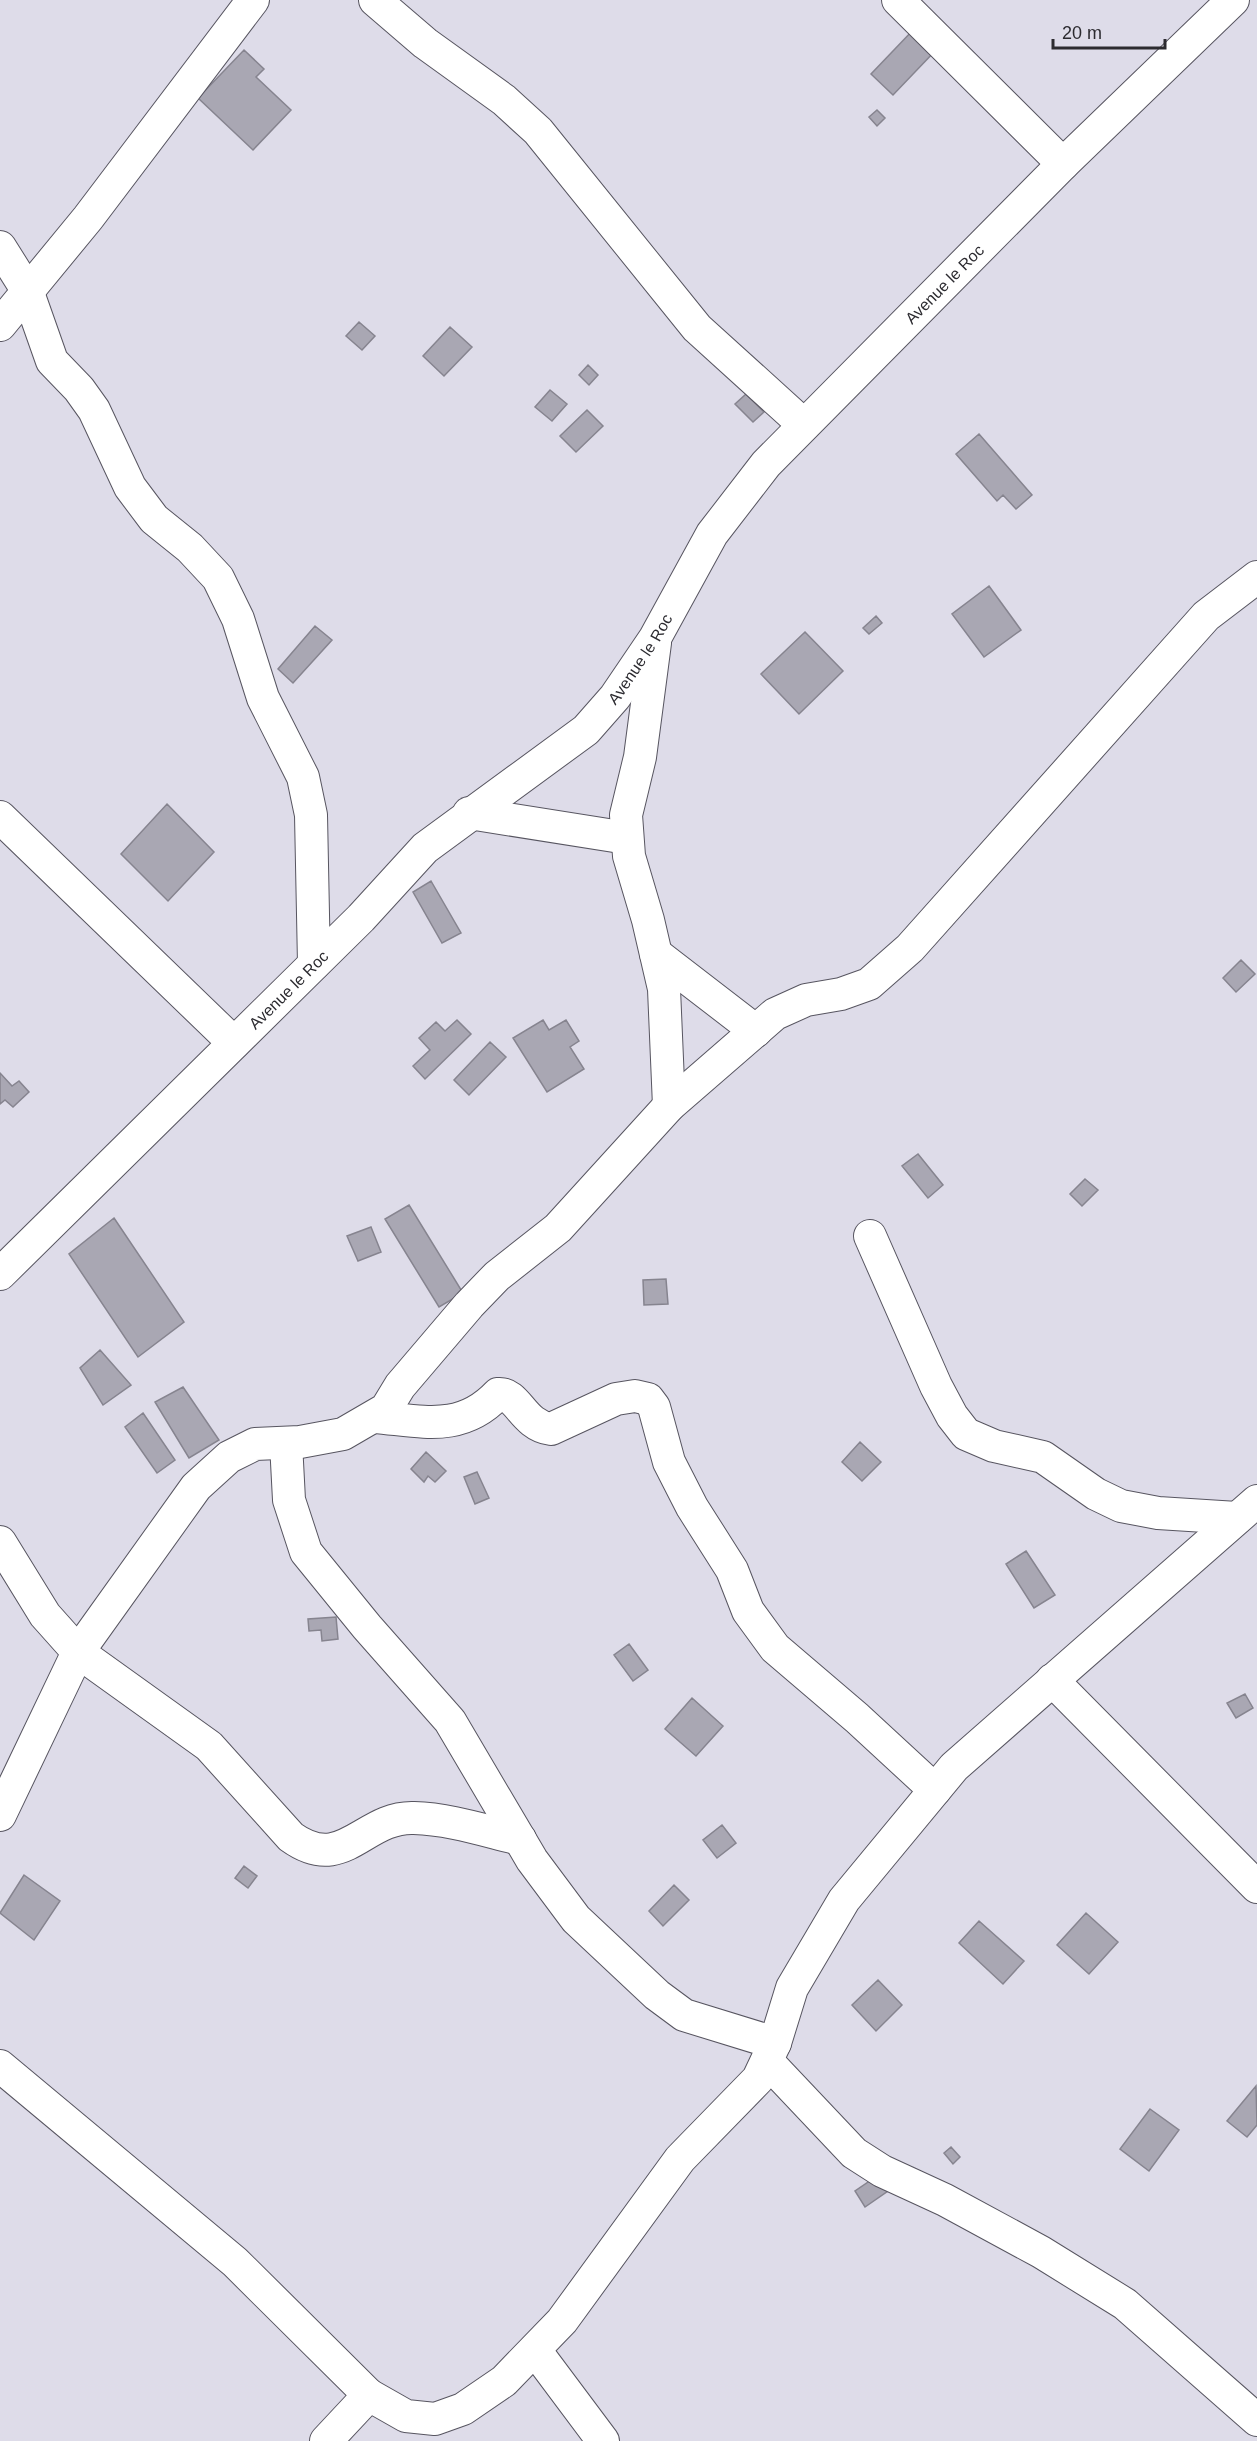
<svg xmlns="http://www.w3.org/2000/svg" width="1257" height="2441" viewBox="0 0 1257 2441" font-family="Helvetica,sans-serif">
<rect width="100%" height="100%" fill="#dedce9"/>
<!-- building -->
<path fill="#a9a7b3" stroke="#86848f" stroke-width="1.5" d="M914 29 936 50 893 95 871 74Z
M244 50 264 69 256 77 291 110 253 150 198 98Z
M877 110 885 118 877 126 869 117Z
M359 322 375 336 362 350 346 336Z
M450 327 472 347 444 376 423 356Z
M588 365 598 375 589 385 579 375Z
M550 390 567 404 552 421 535 407Z
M746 394 764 412 753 422 735 404Z
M587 410 603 426 576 452 560 436Z
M979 434 1032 495 1016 509 1003 495 997 501 956 454Z
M989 586 1021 630 984 657 952 614Z
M876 616 882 623 869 634 863 628Z
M315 626 332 640 293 683 278 669Z
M805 632 843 671 799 714 761 674Z
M167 804 214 852 168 901 121 854Z
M431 881 461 933 442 943 413 892Z
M1241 960 1255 974 1236 992 1223 978Z
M457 1020 471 1034 425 1079 413 1066 430 1050 419 1038 436 1022 445 1031Z
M543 1020 549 1030 566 1020 579 1041 570 1047 584 1069 547 1092 513 1038Z
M490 1042 506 1057 469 1095 454 1080Z
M0 1073 12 1086 19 1081 29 1092 13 1107 5 1100 0 1104Z
M918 1154 943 1185 928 1198 902 1166Z
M1085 1179 1098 1190 1082 1206 1070 1194Z
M409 1205 463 1293 439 1307 385 1219Z
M114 1218 184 1322 138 1357 69 1254Z
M371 1227 381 1252 358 1261 347 1236Z
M666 1279 668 1304 644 1305 643 1280Z
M100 1350 131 1385 103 1405 80 1368Z
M183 1387 219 1440 189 1458 155 1402Z
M143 1413 175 1460 157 1473 125 1427Z
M860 1442 881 1462 862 1481 842 1462Z
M426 1452 446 1471 435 1482 428 1476 424 1482 411 1469Z
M477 1472 489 1498 475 1504 464 1477Z
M1026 1551 1055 1595 1034 1608 1006 1564Z
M336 1617 338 1639 322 1641 321 1630 309 1631 308 1619Z
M629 1644 648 1670 633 1681 614 1655Z
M1245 1694 1253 1708 1236 1718 1227 1703Z
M692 1698 723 1726 696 1756 665 1729Z
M722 1825 736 1843 717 1858 703 1840Z
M244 1866 257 1876 248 1888 235 1878Z
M24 1875 60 1901 34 1940 0 1913Z
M674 1885 689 1900 663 1926 649 1911Z
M1086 1913 1118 1942 1089 1974 1057 1945Z
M979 1921 1024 1961 1003 1984 959 1943Z
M878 1980 902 2005 876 2031 852 2005Z
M1256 2086 1257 2125 1247 2137 1227 2121Z
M1150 2109 1179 2130 1149 2171 1120 2149Z
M951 2147 960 2157 953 2164 944 2153Z
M877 2176 888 2191 865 2207 855 2191Z"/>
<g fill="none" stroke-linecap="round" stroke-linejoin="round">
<!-- street casing -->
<g stroke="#575560" stroke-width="34">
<g id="street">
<path d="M375 0 425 43 504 100 538 131 697 328 804 425"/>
<path d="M898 0 1063 164"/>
<path d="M0 247 27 290 52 361 79 389 94 410 130 487 154 519 190 548 218 578 238 619 263 698 303 777 311 815 314 964"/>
<path d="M0 325 88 218 253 0"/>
<path d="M655 643 640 757 626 815 629 856 648 920 664 989 669 1106"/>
<path d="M469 813 627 838"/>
<path d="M0 817 234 1043"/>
<path d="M656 954 756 1031"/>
<path d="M870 1236 936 1386 952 1416 966 1434 994 1446 1043 1457 1096 1494 1121 1506 1158 1513 1237 1518"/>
<path id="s1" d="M0 1274 361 918 425 848 586 730 615 697 655 638 712 534 766 464 1063 164 1233 0"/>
<path d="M374 1417C423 1421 461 1433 498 1394 518 1392 522 1425 551 1429L616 1399 635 1396 648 1399 654 1407 669 1462 692 1507 732 1570 748 1611 775 1648 857 1718 935 1790"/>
<path d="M286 1443 289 1500 306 1552 367 1627 450 1721 532 1860 576 1919 657 1995 684 2015 775 2043"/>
<path d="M0 1542 45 1615 78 1652 209 1746 291 1837C344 1875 363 1816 414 1818 450 1819 486 1831 520 1839"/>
<path d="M1052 1680 1257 1887"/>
<path d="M0 1815 78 1652 196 1487 229 1457 255 1444 300 1442 343 1434 386 1409 400 1386 469 1305 497 1276 558 1228 669 1106 775 1014 806 1000 841 994 869 984 910 948 1206 616 1257 577"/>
<path d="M767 2061 854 2153 882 2171 945 2200 1041 2252 1125 2304 1257 2420"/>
<path d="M0 2066 235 2262 369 2395"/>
<path d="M535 2350 603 2441"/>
<path d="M326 2441 369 2395 406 2416 435 2419 463 2409 504 2381 562 2321 680 2159 758 2079 775 2043 792 1988 844 1900 954 1767 1257 1501"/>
</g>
</g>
<!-- street -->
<use href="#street" stroke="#fff" stroke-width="32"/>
</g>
<g text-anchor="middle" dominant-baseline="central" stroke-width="6" stroke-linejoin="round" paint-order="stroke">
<!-- street labels -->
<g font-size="16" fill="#2c2b30" stroke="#dedce9">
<text stroke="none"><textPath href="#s1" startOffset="1377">Avenue le Roc</textPath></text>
<text stroke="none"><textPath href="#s1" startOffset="891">Avenue le Roc</textPath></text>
<text stroke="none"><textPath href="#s1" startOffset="405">Avenue le Roc</textPath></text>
</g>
</g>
<!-- scale -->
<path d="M1053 39v9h112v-9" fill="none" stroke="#2c2b30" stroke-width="3"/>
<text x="1062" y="39" font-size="18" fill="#2c2b30" stroke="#dedce9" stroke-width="4.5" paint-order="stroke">20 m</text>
</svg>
